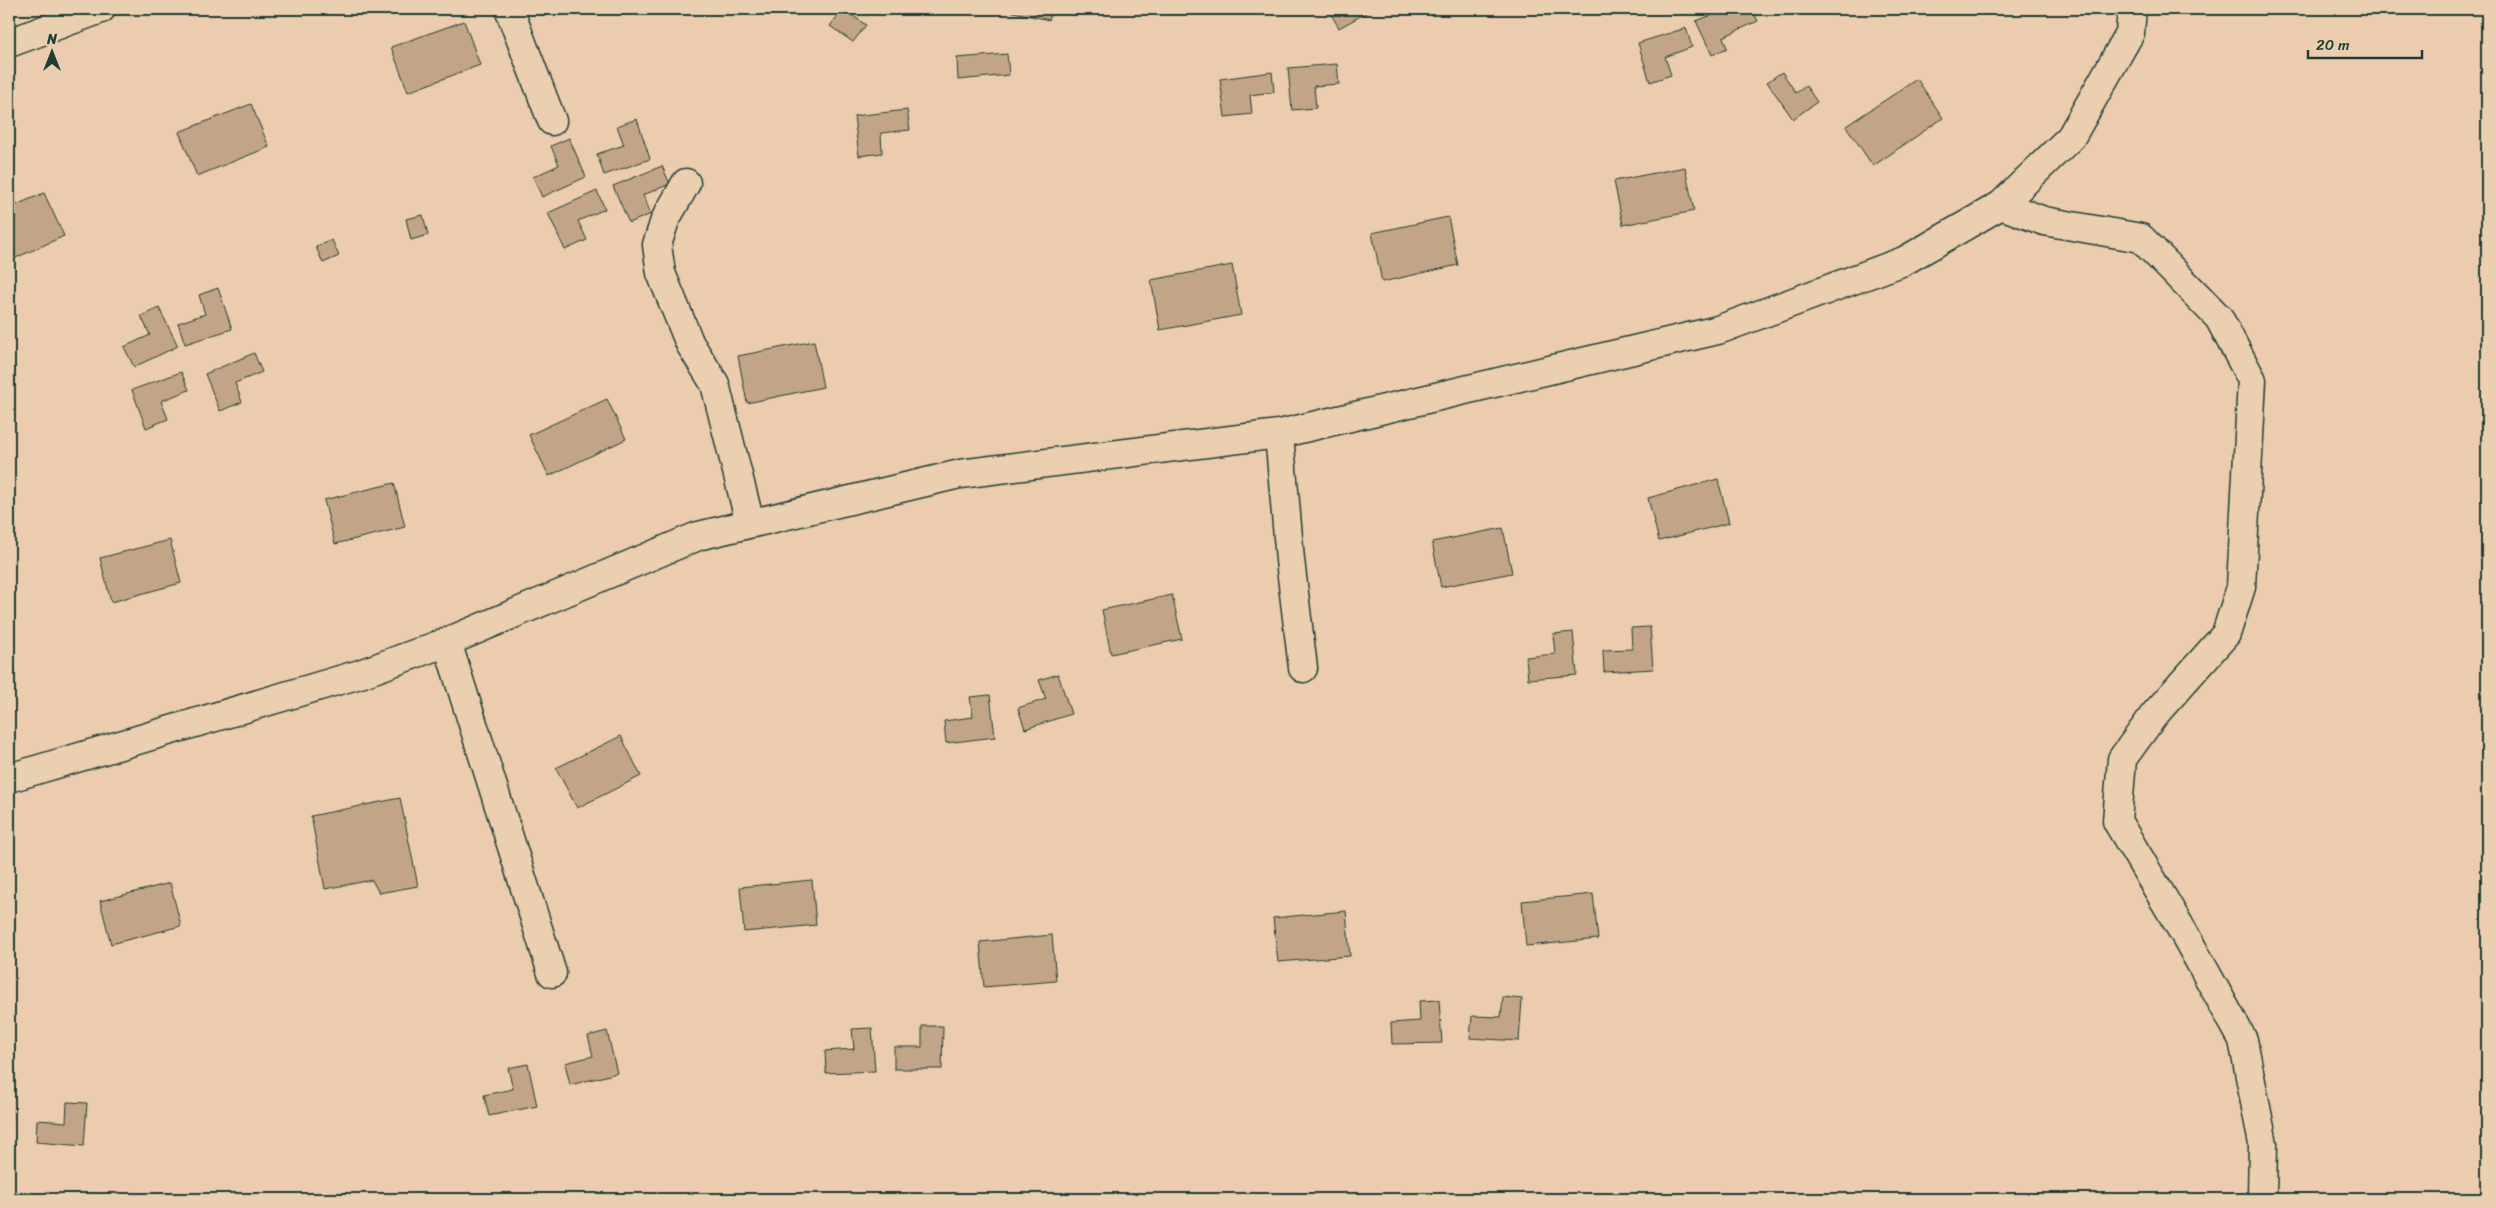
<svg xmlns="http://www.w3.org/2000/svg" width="2496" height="1208" viewBox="0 0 2496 1208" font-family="Sriracha,sans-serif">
<rect width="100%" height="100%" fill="#ebccae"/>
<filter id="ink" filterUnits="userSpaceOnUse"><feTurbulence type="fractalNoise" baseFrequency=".02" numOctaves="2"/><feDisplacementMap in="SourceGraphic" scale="10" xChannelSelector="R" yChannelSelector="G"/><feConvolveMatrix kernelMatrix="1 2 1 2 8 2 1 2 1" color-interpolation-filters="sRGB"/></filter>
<g filter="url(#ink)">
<!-- building -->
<path fill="#c2a588" stroke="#1f3d34" d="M843 9 866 25 853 42 830 26Z
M1000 9H1052L1049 20Z
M1328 9H1364L1366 13 1339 28Z
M1728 9H1752L1758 21 1723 37 1727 48 1712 55 1696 21Z
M464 21 480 65 408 92 391 47Z
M1686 28 1692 47 1665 57 1671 75 1650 82 1638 43Z
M1007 54 1009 75 958 80 957 58Z
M1337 64 1339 84 1314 86 1316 108 1292 110 1288 68Z
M1272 72 1274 92 1250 95 1252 114 1225 117 1220 79Z
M1782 72 1796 93 1806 86 1817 102 1793 119 1767 82Z
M1917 79 1943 118 1873 166 1846 126Z
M251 104 269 147 197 176 179 132Z
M907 110 910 130 881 133 882 153 859 156 854 116Z
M637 119 650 159 604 175 597 154 624 145 617 126Z
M569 138 586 177 542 197 533 177 559 165 551 146Z
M662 166 670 184 643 195 651 214 629 223 613 186Z
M1685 167 1694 211 1623 225 1614 181Z
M597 191 605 209 578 221 587 240 565 250 548 213Z
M44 193 64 236 9 261V208Z
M423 215 428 235 411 240 406 219Z
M1448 217 1458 265 1382 282 1372 233Z
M332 240 339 256 323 263 316 247Z
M1232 265 1241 315 1160 330 1151 280Z
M218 288 232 329 185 344 178 323 205 314 199 295Z
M159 308 178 346 134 367 124 347 150 335 141 316Z
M814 341 823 387 747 403 738 356Z
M254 353 262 372 235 383 242 402 220 411 205 374Z
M181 372 189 390 161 401 168 419 146 428 132 390Z
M607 399 626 439 549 476 529 435Z
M1718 479 1729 523 1659 541 1648 498Z
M394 483 405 527 335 544 324 500Z
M1503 528 1512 573 1441 587 1432 542Z
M170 540 181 583 111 602 100 558Z
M1172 595 1182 639 1111 654 1102 610Z
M1650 627 1653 669 1604 672 1603 650 1632 649 1631 628Z
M1573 632 1577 675 1528 679 1526 657 1555 654 1553 634Z
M1058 674 1071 714 1025 729 1018 708 1046 699 1039 680Z
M990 695 995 737 946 743 944 721 973 717 970 697Z
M621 736 641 776 577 808 556 768Z
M400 798 418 886 379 893 372 880 325 889 311 816Z
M812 880 816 925 744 932 740 887Z
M170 883 181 926 111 944 100 901Z
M1593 894 1598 939 1526 946 1522 901Z
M1346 911 1350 956 1278 962 1273 918Z
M1052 935 1056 981 984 987 980 942Z
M1503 997 1522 999 1519 1041 1470 1038 1472 1016 1501 1017Z
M1439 1000 1442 1043 1392 1044 1391 1023 1420 1021 1419 1001Z
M922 1026H943L942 1069H894V1047H922Z
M872 1028 875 1071 826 1073 825 1051 854 1049 852 1029Z
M607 1031 617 1073 570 1085 565 1063 593 1056 588 1036Z
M528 1064 537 1106 489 1116 484 1095 513 1089 508 1068Z
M9 1101H12L9 1143Z
M67 1102 87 1103 84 1146 36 1142 37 1120 66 1122Z"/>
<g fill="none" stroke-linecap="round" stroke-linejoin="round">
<!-- minor casing -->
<g stroke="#1f3d34" stroke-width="31">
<path id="minor" d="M509 9 552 121
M9 43 101 9
M686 183 665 220 657 245 661 273 690 344 715 384 750 523
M2001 205 2044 221 2141 238 2219 318 2252 380 2241 587 2226 634 2154 715 2122 759 2117 821 2185 935 2243 1040 2263 1144 2262 1199
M1279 434 1290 560 1303 668
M447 642 552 973
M9 778 360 674 447 642 698 536 960 474 1279 434 1718 330 1904 261 2001 205 2071 137 2130 33 2132 9"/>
</g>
<!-- minor -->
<use href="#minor" stroke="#eacfb1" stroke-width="28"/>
</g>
</g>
<!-- margin -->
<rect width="2496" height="1208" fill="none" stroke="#eacfb1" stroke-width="30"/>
<rect x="15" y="15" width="2466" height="1178" fill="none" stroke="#1f3d34" stroke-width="2" filter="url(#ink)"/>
<!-- north arrow -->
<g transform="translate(52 52)" stroke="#eacfb1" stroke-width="4" paint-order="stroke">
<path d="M0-4L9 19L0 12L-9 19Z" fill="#1f3d34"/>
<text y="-8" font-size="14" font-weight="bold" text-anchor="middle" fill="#1f3d34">N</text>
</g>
<!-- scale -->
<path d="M2308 50v8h114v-8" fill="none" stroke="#1f3d34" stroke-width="2.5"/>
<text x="2316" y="50" font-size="15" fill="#1f3d34" stroke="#eacfb1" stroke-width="4" paint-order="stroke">20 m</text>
</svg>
